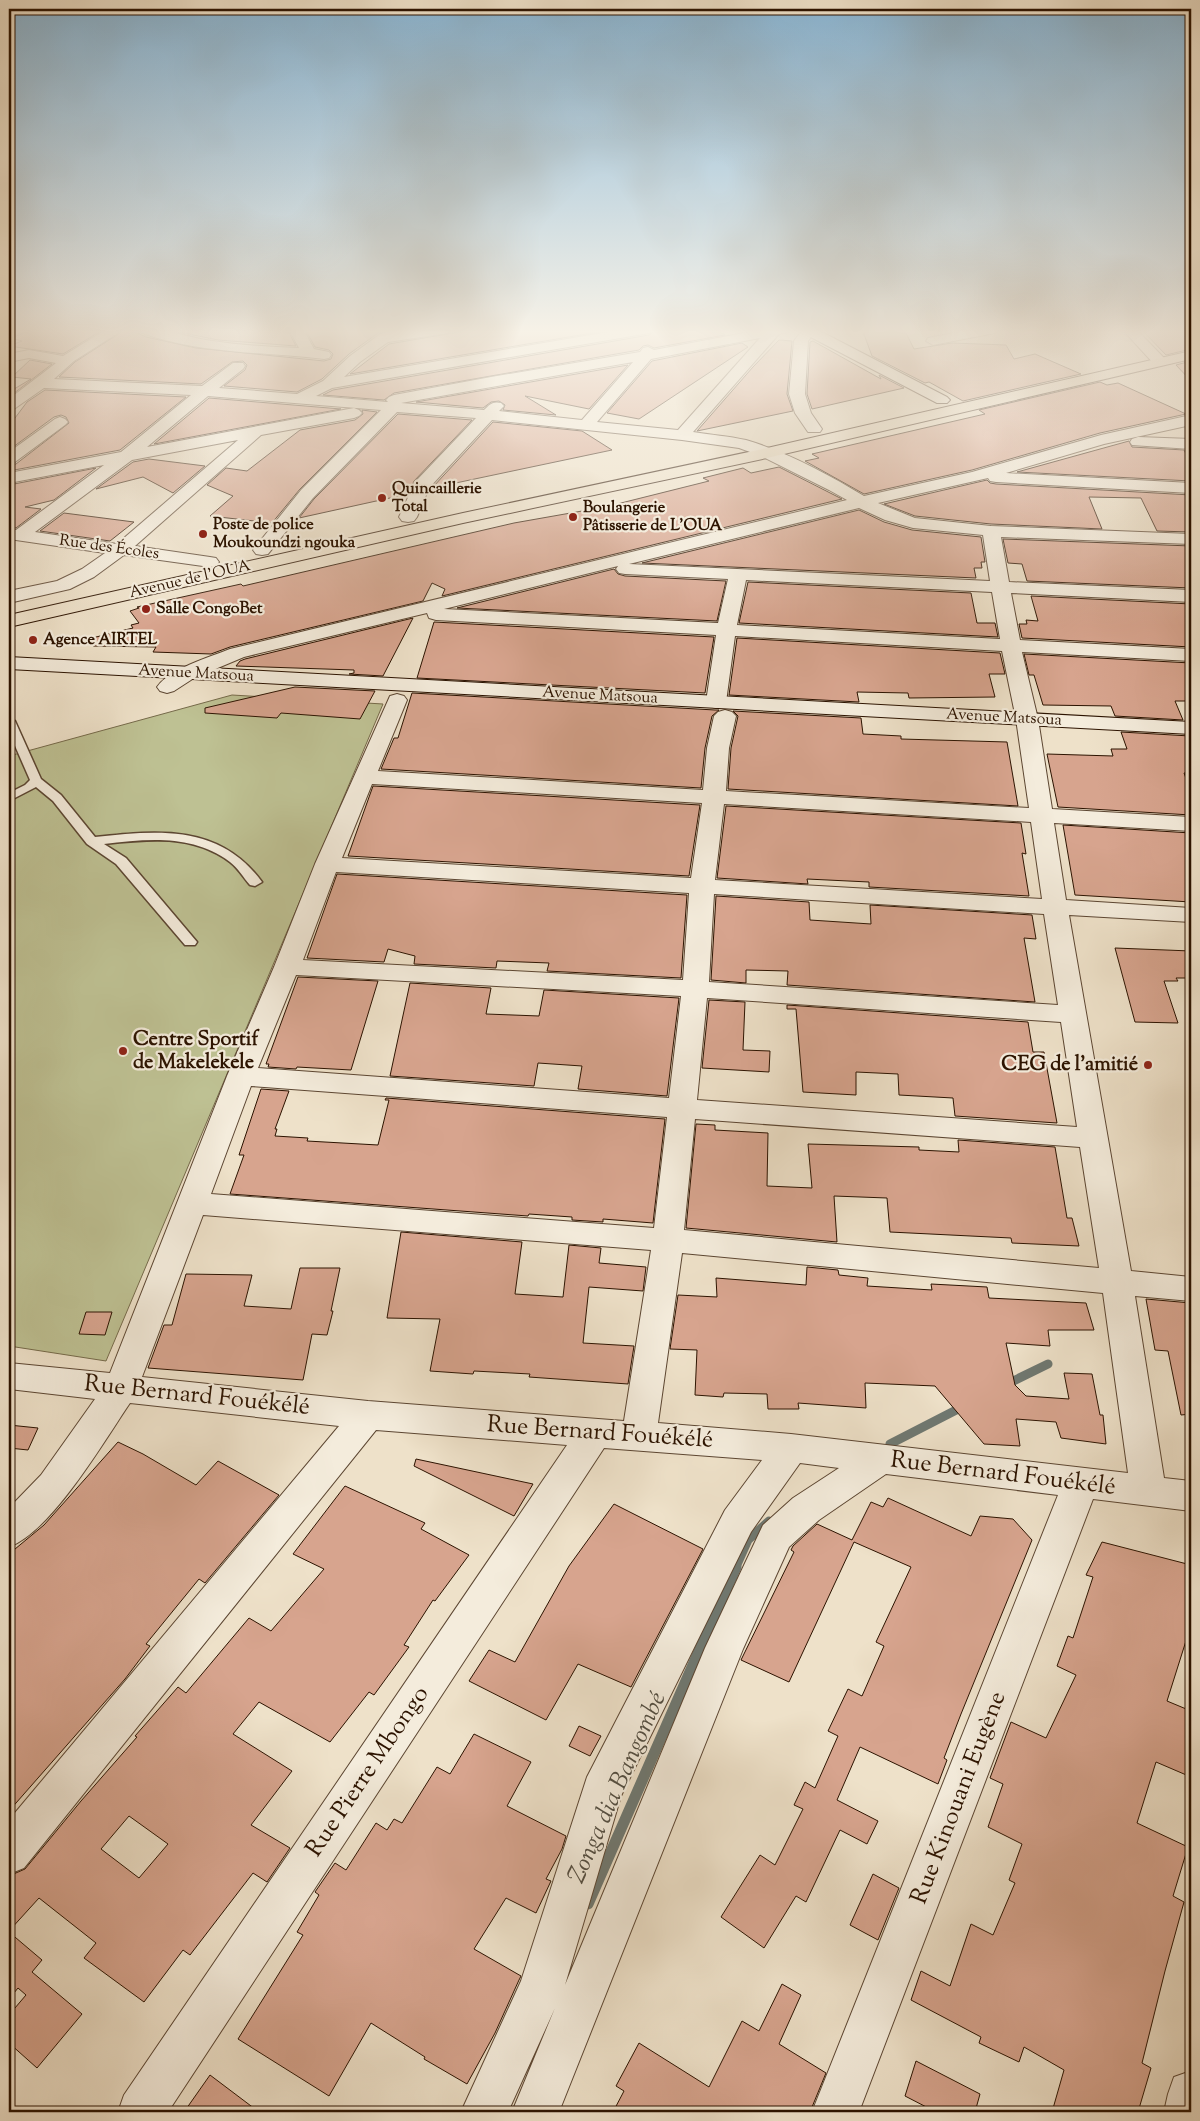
<svg xmlns="http://www.w3.org/2000/svg" width="1200" height="2121" viewBox="0 0 1200 2121" font-family="'Sorts Mill Goudy',serif">
<rect width="100%" height="100%" fill="#eee1c9"/>
<filter id="stains"><feTurbulence type="fractalNoise" baseFrequency=".004" numOctaves="4"/><feColorMatrix values="0 0 0 0 .2 0 0 0 0 .09 0 0 0 0 .02 0 0 0 .5 -.17"/></filter>
<radialGradient id="worn" r=".72"><stop offset=".6" stop-color="#630" stop-opacity="0"/><stop offset="1" stop-color="#630" stop-opacity=".3"/></radialGradient>
<!-- green -->
<path fill="#bec193" stroke="#756a4a" d="M232 695 383 704 106 1361 9 1346V756Z"/>
<g fill="none" stroke-linecap="round" stroke-linejoin="round">
<!-- stream-far1 -->
<path stroke="#6f7871" stroke-width="9" d="M1005 1385 1048 1364
M890 1444 964 1406
M735 1569 748 1540 769 1521"/>
<!-- stream -->
<path stroke="#6f7871" stroke-width="11" d="M588 1904 736 1567"/>
</g>
<!-- building -->
<path fill="#d7a48e" stroke="#2c1300" fill-rule="evenodd" d="M25 329H104L63 354 9 346 22 341 11 338 22 334Z
M126 329H135L139 334 146 337 196 348 324 361 331 359 333 354 329 350 315 347 305 329H388L378 333 349 354 322 379 297 392 224 386 245 370 247 365 243 361 232 362 201 384 59 377 75 362Z
M164 329H287L296 346 218 340Z
M476 329H616L350 374 389 344Z
M658 329H704L712 332 718 331 725 335 654 348 648 345 643 346 639 350 394 393 384 400 323 395 333 390 649 335Z
M862 329H898L901 333H906L914 349 952 343 1006 345 1014 359 1035 354 1081 374 963 401 929 382 925 383 872 356Z
M1141 329H1191V349L1166 355Z
M779 340 792 341 787 394 793 411 697 431 753 367Z
M813 341 881 379 879 375 904 388 812 409 807 394 810 342Z
M742 343 748 347 639 419 607 413 652 361Z
M30 360 52 364 9 397V392L31 379 12 377Z
M1191 361V381L1176 365Z
M628 365 589 409 525 396 556 415 503 410 505 405 499 401 491 402 483 408 416 402Z
M1100 382 1107 385 1118 383 1186 414 1100 433 972 470 864 494 805 461 819 458 812 454 985 414 979 410Z
M45 390 186 397 120 450 9 471V466L16 464 69 423 66 417 61 415 54 417 9 450V426L27 402Z
M209 398 341 409 154 444Z
M362 410 377 412 300 489 272 523 210 516 233 496 207 485 226 468 247 471 300 430 355 420 363 414Z
M398 414 472 420 414 481 408 494 299 518 314 499Z
M493 422 582 431 612 450 432 488Z
M1129 441 1132 447 1184 450 1191 464V481L1017 472Z
M149 459 205 466 173 493 143 477 96 489 133 462Z
M779 467 842 499 442 596 445 589 432 583 423 601 230 647 211 654 153 652 156 647 93 646 92 638 133 628 131 625 139 623 130 611 139 608 137 607 241 584 243 586 514 523 582 511 615 503 617 504 709 481 703 478 743 468 751 473Z
M96 468 54 500 25 507 41 509 16 528 9 527V485Z
M987 480 990 483 996 484 1191 495V532L1157 531 1141 498 1089 497 1102 529 991 524 915 516 884 504Z
M859 510 884 522 912 530 981 537 985 562H981L982 568H974L976 578 642 563Z
M64 513 134 522 110 541 40 531Z
M1003 539 1191 546V588L1027 581 1022 564 1008 563Z
M614 569 618 574 625 576 726 581 717 621 457 608Z
M748 582 971 593 977 623H995L998 637 739 623Z
M1031 596 1191 604V647L1022 638 1019 624H1027L1026 620 1038 621Z
M413 618 383 676 349 674 354 673V670L236 666 240 661 245 659Z
M434 622 714 637 705 693 417 678Z
M737 638 1000 653 1005 674H989L995 697 909 698 908 693 857 692 859 702 729 695Z
M1024 654 1191 663V701H1175L1183 720 1115 716 1111 706 1043 705 1034 675H1029Z
M295 687 375 691 360 719 281 713 277 718 205 713V708Z
M412 693 715 710H719L712 716 705 748 701 788 381 769 394 738H398Z
M733 711 861 718 863 734 901 736V739L1007 742 1018 806 728 789 731 748 738 716Z
M1121 732 1190 736 1191 773H1184L1191 792V815L1058 807 1047 754 1113 756 1111 749H1127Z
M373 786 700 805 689 876 348 856Z
M726 806 1021 823 1026 854 1022 853 1029 896 869 887V882L807 879 808 884 717 878Z
M1063 825 1191 833V902L1075 895Z
M337 874 687 895 681 978 547 971 549 963 497 961 496 968 414 964 415 956 388 949 384 962 307 958Z
M716 896 809 902 810 920 871 924 870 905 1032 915 1036 939 1024 938 1035 1002 787 985 788 971 746 970V983L711 980Z
M1115 948 1191 951V978H1176L1178 981H1164L1178 1023 1135 1022Z
M298 977 378 981 351 1070 297 1067 296 1069 268 1067 269 1064H266Z
M410 983 491 988 486 1014 539 1016 544 990 679 998 667 1096 578 1089 582 1066 538 1063 534 1086 390 1076Z
M709 1000 745 1002 743 1050 770 1051 769 1072 702 1068Z
M787 1005 1028 1022 1033 1052H1044L1057 1123 955 1116 953 1098 899 1095 898 1074 856 1072V1095L803 1092 796 1009H787Z
M261 1089 289 1091 275 1129H277L275 1136 308 1138 307 1141 378 1145 389 1100H385L386 1098 665 1119 653 1223 603 1219V1222L572 1220V1217L529 1214 528 1216 230 1194 244 1155H239Z
M696 1124 715 1125V1130L768 1133 767 1186 812 1188 808 1144 919 1147V1150L959 1152 958 1140 1055 1147 1067 1218H1072L1079 1246 1012 1243 1011 1238 890 1232 887 1198 834 1196 837 1242 686 1228Z
M401 1232 522 1242 515 1294 563 1297 569 1245 601 1248 599 1263 646 1267 643 1291 589 1287 583 1343 634 1346 628 1384 529 1377 530 1374 474 1371 473 1374 430 1371 440 1319 387 1318Z
M807 1267 838 1270 839 1275 868 1278 867 1286 932 1290 931 1284 987 1287 989 1298 1086 1303 1094 1330H1048L1050 1346 1006 1343 1015 1385 1026 1396 1069 1399 1064 1373 1092 1374 1100 1415H1103L1106 1444 1061 1438 1056 1422 1016 1419 1020 1446 984 1444 935 1386 865 1383 866 1408 798 1403 799 1409H768L767 1394 724 1393 723 1397 695 1395 697 1350 670 1349 678 1295 717 1297 716 1278 806 1285Z
M300 1268H340L331 1311H333L327 1335 312 1334 303 1380 148 1368 164 1325H172L186 1274 252 1275 244 1306 291 1309Z
M1146 1299 1191 1303V1414L1181 1415 1168 1351 1155 1350Z
M86 1312H112L105 1335 79 1334Z
M9 1425 38 1428 28 1450 9 1448Z
M118 1442 143 1454 196 1485 218 1461 279 1495 205 1583 199 1579 146 1644 150 1646 125 1679 9 1811V1554L44 1525Z
M416 1459 533 1484 514 1516 414 1466Z
M345 1486 425 1523 421 1529 469 1555 435 1601 433 1600 404 1645 409 1647 374 1695 369 1692 330 1742 259 1702 233 1734 292 1771 251 1825 290 1848 267 1882 253 1873 190 1955 183 1950 144 2002 84 1958 96 1943 39 1898 9 1931V1876L25 1869 81 1801 137 1737 135 1736 178 1687 186 1693 249 1618 271 1631 324 1569 293 1554ZM129 1816 168 1844 139 1878 101 1849Z
M888 1498 971 1536 980 1516 1013 1519 1032 1540 961 1714 944 1758 947 1760 938 1784 860 1747 837 1800 878 1821 867 1844 840 1830 806 1902 796 1896 764 1948 721 1917 760 1855 775 1865 803 1809 794 1805 805 1782 815 1788 838 1736 828 1731 848 1689 862 1696 884 1646 876 1642 911 1567 854 1542 789 1682 741 1660 794 1552 791 1550 793 1546 817 1524 852 1540 871 1502 883 1507Z
M614 1504 703 1549 631 1687 578 1664 546 1720 469 1681 489 1650 515 1662 569 1566Z
M1102 1542 1191 1565V1625L1167 1701 1191 1711V1777L1156 1762 1137 1823 1188 1847 1173 1896 1184 1902 1165 1971 1142 2063 1151 2068 1138 2112H1052L1064 2070 1024 2047 1019 2062 979 2043 981 2037 911 2000 921 1971 950 1986 971 1924 993 1935 1015 1883 1009 1880 1022 1844 988 1827 1003 1784 990 1778 1011 1722 1046 1738 1076 1675 1057 1666 1068 1636 1073 1638 1093 1577 1086 1575Z
M579 1726 601 1736 590 1756 569 1746Z
M474 1734 531 1762 507 1806 566 1836 562 1849 546 1879 551 1881 536 1913 506 1898 474 1949 521 1976 519 1980 495 2033 467 2084 424 2059 425 2057 371 2023 329 2096 238 2039 303 1935 297 1932 319 1895 315 1892 335 1863 346 1870 376 1823 387 1830 394 1819 402 1823 437 1767 450 1774Z
M873 1874 899 1888 878 1940 850 1925Z
M9 1932 42 1960 32 1972 82 2014 37 2068 9 2043V2015L26 1995 18 1988 9 1999Z
M782 1984 801 1995 779 2044 826 2073 810 2112H613L624 2091 616 2086 639 2043 709 2087 742 2021 759 2031Z
M916 2061 980 2094 975 2112H936L905 2096Z
M210 2075 259 2112H184Z"/>
<g fill="none" stroke-linecap="round" stroke-linejoin="round">
<!-- lane casing -->
<g stroke="#5c4632" stroke-width="3">
<path id="lane" d="M9 718 15 721 41 779 61 795 95 837C159 830 220 824 262 882L255 886 250 885C243 877 238 868 230 862 192 834 148 839 104 844L126 858 197 942 195 945H185L116 864 87 844 53 801 36 787 9 801V793L25 785 30 780 9 732Z"/>
</g>
<!-- street casing -->
<g stroke="#5c4632" stroke-width="2">
<path id="street" d="M9 329H23L21 332 9 337Z
M107 329H124L74 361 54 379 202 386 233 363H243L245 366 243 369 219 388 297 394 323 381 350 356 379 335 392 329H409L408 331 455 329 448 333 388 342 360 362 344 377 626 329H656L649 333 332 388 316 396 388 402 386 400 389 397 394 395 491 377 640 352 643 348 648 347 654 350 765 329H791L789 332 779 334 693 432C711 435 729 436 746 440 787 452 828 474 864 496L972 472 1101 435 1191 415V425L1104 444 1006 473 1191 483V493L996 482 990 481 988 478 878 503 915 518 991 526 1191 534V544L1001 537 1009 582 1191 590V602L1011 593 1020 640 1191 649V661L1022 652 1038 719 1052 809 1191 817V831L1054 823 1066 900 1191 908V922L1069 915 1131 1271 1191 1277V1301L1135 1296 1164 1478 1191 1481V1511L1093 1499 859 2112H812L1058 1495 886 1474 819 1520 789 1547 743 1649 559 2112H512L555 2008 508 2112H461L521 1981 587 1777 725 1510 762 1460 604 1448 168 2112H118L124 2095 567 1445 376 1430 24 1868 9 1874V1820L339 1426 130 1403C104 1441 52 1531 9 1547V1508L41 1475 95 1399 9 1389V1363L110 1373 227 1076 274 967 315 864 390 696 397 694 404 696 407 700 378 771 703 790 707 748 714 716 718 712 725 710 732 712 736 716 729 748 726 791 1029 808 1016 719 1002 651 735 636 726 702 723 706 716 708 709 706 706 702 716 635 436 620 429 618 427 613 244 657 194 678 174 691 167 693 160 691 157 687C169 669 210 657 230 649L847 500 829 490 761 456 739 448 682 440 492 420 429 488 417 517 414 521 408 522 402 521 399 517 415 482 476 418 397 412 313 498 268 554 262 555 256 554 253 550 301 490 381 410 208 396 147 447 354 408 359 410 362 413 359 416 354 418 261 435 135 546 210 557 216 558 219 562 216 566 210 567 124 555 94 577 70 589 9 603V591L57 581 82 569 105 553 9 539V529L16 530 104 465 9 483V473L121 452 191 395 44 388 14 409 9 411V399L56 363 29 358 9 362V354L29 350 63 356ZM760 338 678 430 597 422 651 359ZM633 362 582 420 499 411 504 406 501 403C493 401 490 404 484 410L401 403ZM238 440 117 544 35 532 132 460ZM859 508 885 520 913 528 983 535 990 581 629 564ZM618 566 616 569 619 573 625 574 728 579 718 623 444 609ZM746 580 992 592 1000 639 737 625ZM372 784 702 803 691 878 342 858ZM724 804 1031 822 1042 899 715 880ZM336 872 689 893 683 980 303 960ZM714 894 1044 914 1058 1005 709 982ZM296 975 681 996 669 1098 258 1068ZM707 998 1061 1022 1077 1127 697 1100ZM251 1086 667 1117 654 1228 211 1194ZM695 1119 1080 1147 1099 1268 684 1230ZM203 1215 651 1250 624 1421 368 1401 142 1377ZM682 1253 1103 1293 1128 1473 791 1434 658 1423ZM800 1463 839 1468 793 1498 763 1525 705 1648 565 1985 621 1796 751 1532Z
M137 329C161 327 183 336 206 340 237 345 268 347 299 348L289 329H303L314 349 329 352 331 355 329 358 324 359C267 352 210 354 154 337 148 335 141 334 137 329Z
M803 329 816 330 808 341 805 394 811 413 822 429 820 432H808L795 413 789 394 794 341Z
M975 329H1002L995 333 933 345 926 341 928 338Z
M1122 329H1136L1165 359 1167 362 1165 365H1155Z
M60 417 65 419 68 422 65 425 15 462 9 464V452L55 419Z
M1138 437 1191 439V449L1132 445 1130 442 1132 439Z
M1191 2071V2112H1164L1168 2094 1174 2077Z"/>
</g>
<!-- secondary casing -->
<g stroke="#2c1300" stroke-width="2">
<path id="secondary" d="M799 329H816L947 397 950 400 947 403H937L801 332Z
M9 657 1191 722V734L9 669Z"/>
</g>
<!-- primary casing -->
<g stroke="#2c1300" stroke-width="2">
<path id="primary" d="M1191 351V359L767 458 463 523 9 627V615L463 513 767 448Z"/>
</g>
<!-- lane -->
<use href="#lane" fill="#f4ecdc" fill-rule="evenodd"/>
<!-- street -->
<use href="#street" fill="#f4ecdc" fill-rule="evenodd"/>
<!-- secondary -->
<use href="#secondary" fill="#f4ecdc" fill-rule="evenodd"/>
<!-- primary -->
<use href="#primary" fill="#eee1c9" fill-rule="evenodd"/>
</g>
<!-- sky -->
<linearGradient id="sky" x2="0" y2="1"><stop stop-color="#89b7d7"/><stop offset="0.53" stop-color="#f7f2e7"/><stop offset="1" stop-color="#f7f2e7" stop-opacity="0"/></linearGradient>
<rect width="1200" height="626" fill="url(#sky)"/>
<!-- markers -->
<g fill="#8f2418" stroke="#f4ecdc" stroke-width="2">
<circle cx="382" cy="498" r="5"/>
<circle cx="573" cy="517" r="5"/>
<circle cx="203" cy="534" r="5"/>
<circle cx="146" cy="609" r="5"/>
<circle cx="33" cy="640" r="5"/>
<circle cx="123" cy="1051" r="5"/>
<circle cx="1148" cy="1065" r="5"/>
</g>
<g text-anchor="middle" dominant-baseline="central" stroke-width="4.5" stroke-linejoin="round" paint-order="stroke">
<!-- far-poi labels -->
<g font-size="16" font-weight="bold" fill="#2c1300" stroke="#f4ecdc" text-anchor="start">
<text x="392" y="489">Quincaillerie<tspan x="392" dy="18">Total</tspan></text>
<text x="583" y="508">Boulangerie<tspan x="583" dy="18">Pâtisserie de L'OUA</tspan></text>
<text x="213" y="525">Poste de police<tspan x="213" dy="18">Moukoundzi ngouka</tspan></text>
<text x="156" y="609">Salle CongoBet</text>
<text x="43" y="640">Agence AIRTEL</text>
</g>
<!-- far-street labels -->
<g font-size="16" fill="#2c1300" stroke="#f4ecdc">
<text transform="translate(109 548) rotate(8)">Rue des Écoles</text>
<text transform="translate(190 580) rotate(-13)">Avenue de l'OUA</text>
<text transform="translate(196 674) rotate(3)">Avenue Matsoua</text>
<text transform="translate(600 696) rotate(3)">Avenue Matsoua</text>
<text transform="translate(1004 718) rotate(3)">Avenue Matsoua</text>
</g>
<!-- poi labels -->
<g font-size="20" font-weight="bold" fill="#2c1300" stroke="#f4ecdc" text-anchor="start">
<text x="133" y="1040">Centre Sportif<tspan x="133" dy="23">de Makelekele</tspan></text>
<text x="1138" y="1065" text-anchor="end">CEG de l'amitié</text>
</g>
<!-- near-street labels -->
<g font-size="24" fill="#2c1300" stroke="#f4ecdc">
<text transform="translate(197 1396) rotate(6)">Rue Bernard Fouékélé</text>
<text transform="translate(600 1433) rotate(4)">Rue Bernard Fouékélé</text>
<text transform="translate(1003 1474) rotate(7)">Rue Bernard Fouékélé</text>
<text transform="translate(368 1772) rotate(-56)">Rue Pierre Mbongo</text>
<text transform="translate(959 1798) rotate(-69)">Rue Kinouani Eugène</text>
</g>
<!-- near-water labels -->
<g font-size="25" font-style="italic" fill="#534e42" stroke="#f4ecdc">
<text transform="translate(618 1788) rotate(-66)">Zonga dia Bangombé</text>
</g>
</g>
<!-- margin -->
<rect width="1200" height="2121" fill="none" stroke="#eee1c9" stroke-width="30"/>
<rect x="10" y="10" width="1180" height="2101" fill="none" stroke="#2c1300" stroke-width="2.5"/>
<rect x="15" y="15" width="1170" height="2091" fill="none" stroke="#2c1300"/>
<rect width="100%" height="100%" filter="url(#stains)"/>
<rect width="100%" height="100%" fill="url(#worn)"/>
</svg>
